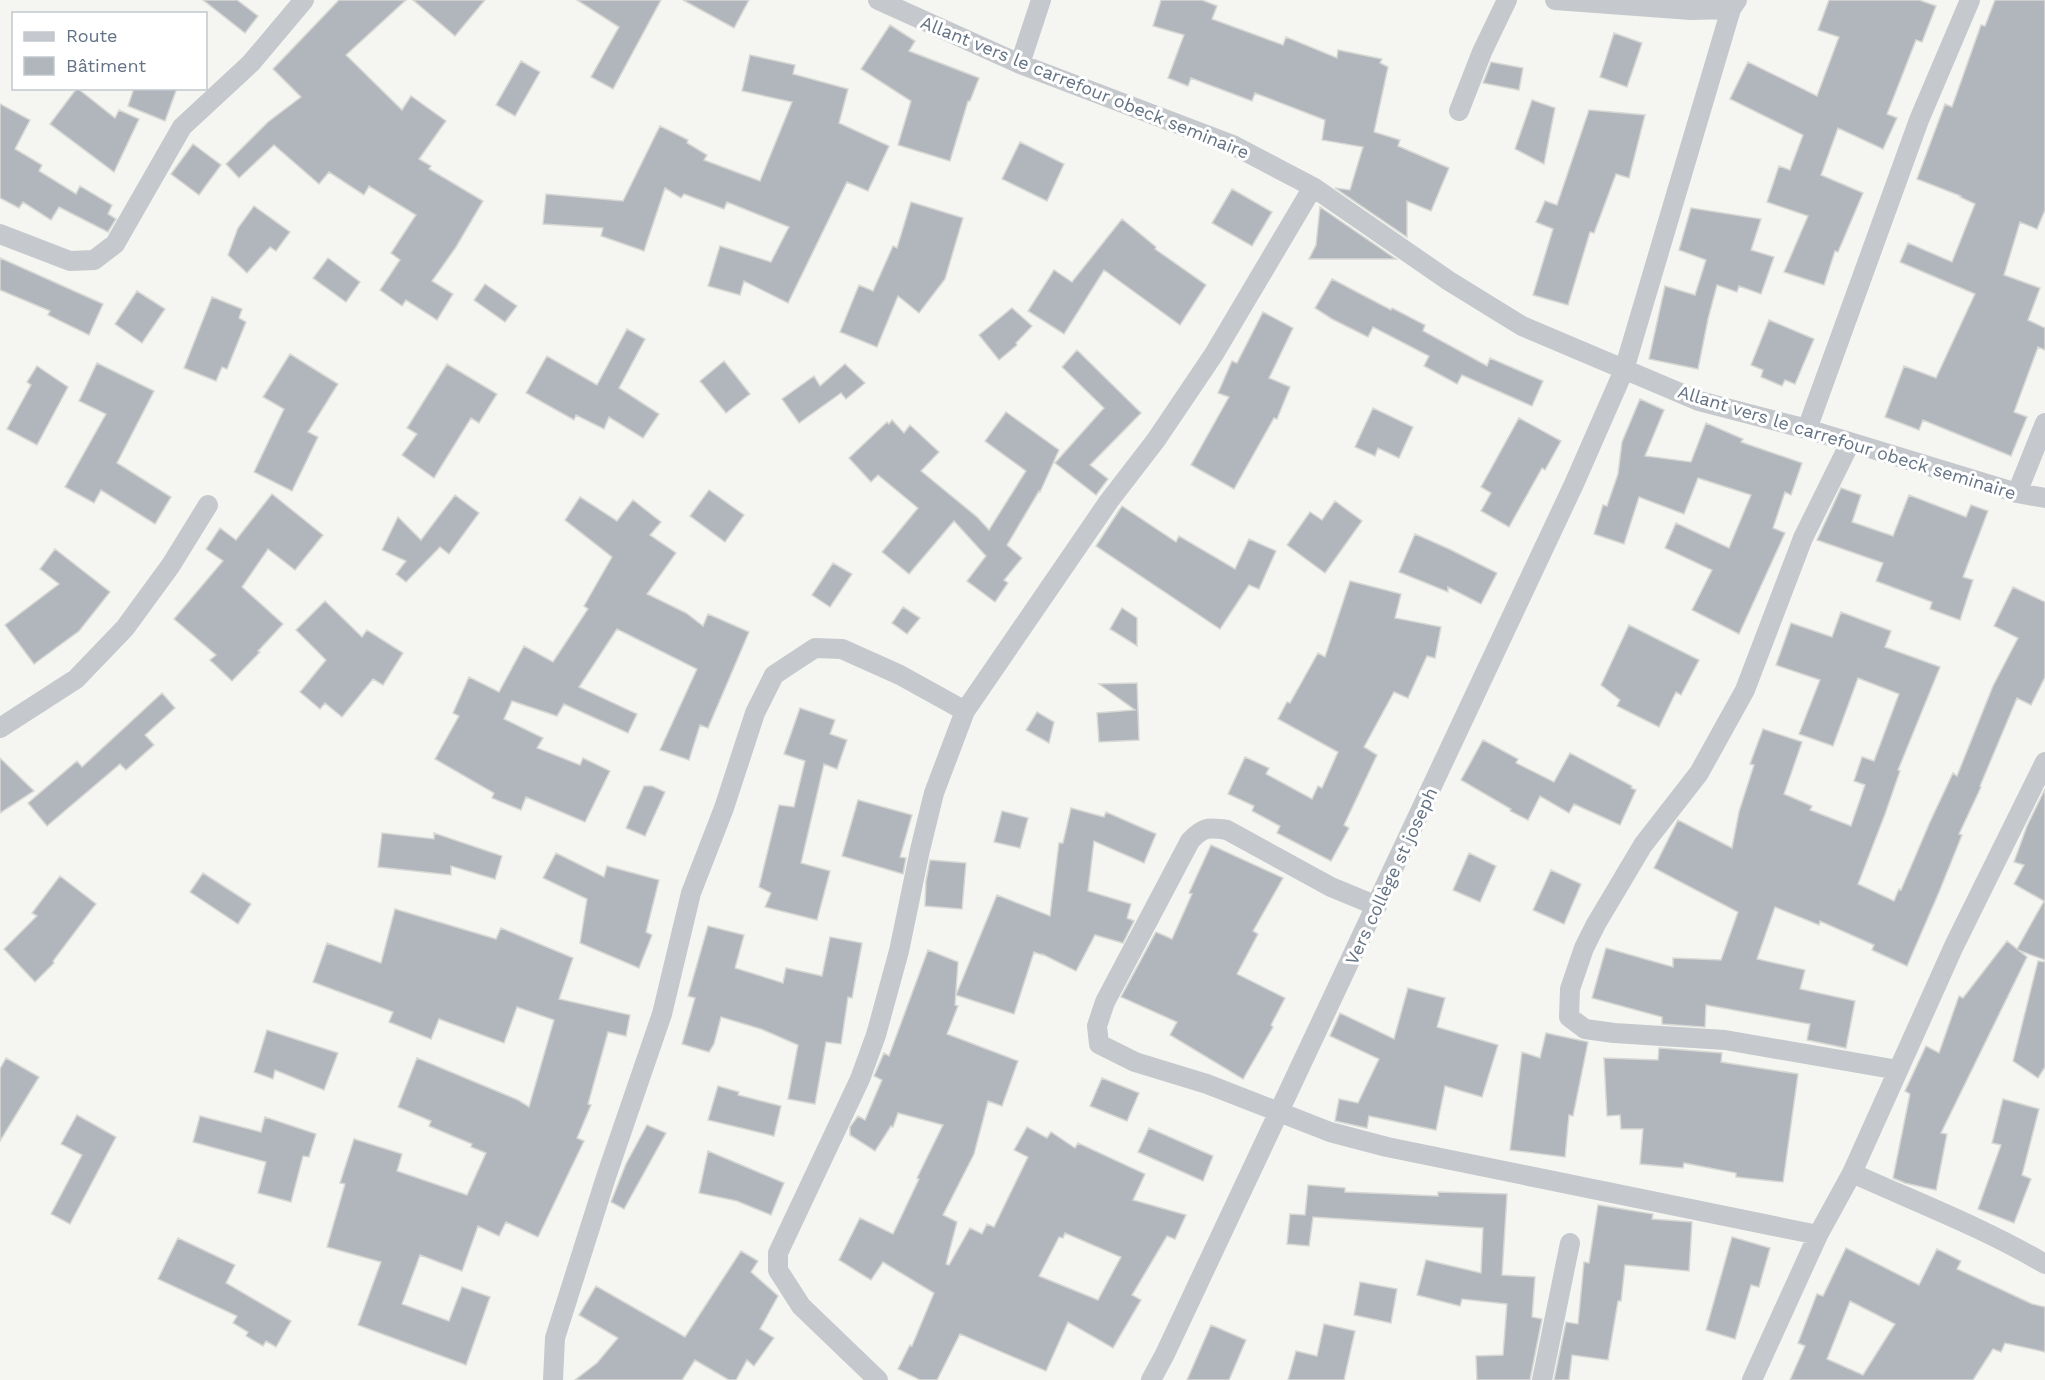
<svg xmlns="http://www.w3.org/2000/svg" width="2045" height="1380" viewBox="0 0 2045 1380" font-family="'Work Sans',sans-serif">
<rect width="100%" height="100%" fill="#f5f6f1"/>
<!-- building -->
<path fill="#b0b6bc" stroke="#d7d7d4" stroke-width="1.5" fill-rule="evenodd" d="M203 0H237L258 16 245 33Z
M339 0H406L346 55 402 110 411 96 446 121 419 159 431 166 429 169 483 201 456 247 432 281 453 294 437 320 406 300 402 306 380 290 400 260 391 253 416 215 369 186 364 195 329 172 319 184 274 145 239 178 226 164 268 122 301 97 273 69Z
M413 0H485L455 36Z
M577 0H661L613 89 591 77 619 27Z
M683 0H749L734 28Z
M1161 0H1202L1217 6 1212 19 1283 45 1286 37 1337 58 1338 50 1382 59 1380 63 1388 67 1374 132 1400 140 1398 146 1449 168 1431 211 1407 201V237L1335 188 1350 190 1363 147 1322 140 1325 120 1255 93 1252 101 1191 78 1188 86 1168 78 1184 35 1153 26Z
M1829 0H1919L1936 6 1922 42 1916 40 1887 114 1897 118 1883 149 1838 128 1821 175 1863 193 1838 252 1835 251 1824 285 1784 272 1808 216 1767 202 1779 166 1790 170 1803 135 1730 99 1748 62 1817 96 1839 37 1818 30Z
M1995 0H2045V210L2037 229 2020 222 2004 275 2040 288 2028 320 2045 328V350L2038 347 2014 412 2027 417 2011 456 1923 420 1919 430 1885 417 1904 366 1936 378 1975 294 1900 262 1908 243 1952 262 1975 204 1960 197 1961 196 1917 179 1945 104 1952 107 1981 25 1985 26Z
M890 25 915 41 909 51 979 78 970 101H968L950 161 898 145 911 101 861 69Z
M1614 33 1642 43 1627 87 1600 77Z
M750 55 795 65 793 74 848 89 839 123 889 146 868 191 847 182 788 303 744 281 740 295 708 286 720 246 771 262 789 227 727 202 724 209 684 194 681 198 665 188 644 251 601 236 603 228 543 224 546 194 623 201 660 126 688 140 687 143 707 155 704 160 760 181 792 102 742 91Z
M521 61 540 72 515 116 496 105Z
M1491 62 1523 68 1519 90 1483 83Z
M77 88 115 118 119 110 139 119 114 172 50 124Z
M134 88H177L165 121 128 106Z
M1532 100 1555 108 1544 164 1515 149Z
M0 104 30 120 15 149 42 165 39 171 76 194 80 186 112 205 108 214 116 219 108 232 59 207 51 220 23 202 19 208 0 198Z
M1589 110 1645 115 1629 178 1616 174 1594 233 1590 232 1568 305 1533 295 1553 229 1536 222 1545 201 1557 205Z
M1020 142 1064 164 1047 201 1002 179Z
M193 144 221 165 199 195 171 174Z
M1232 189 1272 212 1252 246 1212 223Z
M911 202 963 218 945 279 919 313 898 296 877 347 840 332 859 285 873 291 893 246 897 248Z
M254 206 290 232 276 251 270 247 247 273 228 255 238 228Z
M1320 207 1396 259H1309L1316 245Z
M1691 208 1761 219 1751 250 1774 257 1761 294 1739 286 1737 292 1717 285 1708 319 1698 369 1649 359 1665 286 1695 295 1706 260 1679 250Z
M1122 219 1156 247 1155 249 1206 285 1180 325 1104 270 1064 334 1028 311 1054 270 1072 282Z
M0 258 103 304 89 335 48 315 50 311 0 290Z
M328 258 360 282 346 302 313 278Z
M1332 279 1391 310 1392 308 1425 325 1423 331 1487 366 1490 358 1543 381 1532 406 1462 375 1457 384 1424 366 1429 356 1373 327 1368 337 1332 319 1315 308Z
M485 284 517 306 505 322 474 300Z
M137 291 165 309 142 343 115 324Z
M212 297 242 309 239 318 246 322 227 369 222 367 216 381 184 368Z
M1012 308 1032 326 1016 343 1017 345 999 360 979 335Z
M1263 312 1293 328 1269 378 1290 387 1277 419 1274 418 1234 489 1191 465 1229 397 1218 393 1232 361 1237 363Z
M1769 320 1814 339 1795 384 1785 380 1782 386 1761 377 1763 370 1751 365Z
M627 329 645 339 619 388 659 414 643 438 609 417 604 429 576 415 574 420 526 393 547 356 597 385Z
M1077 350 1141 413 1090 465 1108 479 1096 495 1055 463 1104 408 1062 367Z
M290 354 338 384 308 432 318 437 292 491 254 472 284 409 263 397Z
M724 361 750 394 726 413 700 381Z
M97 363 154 391 117 463 171 497 155 524 101 490 94 503 65 487 106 414 79 401Z
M447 364 497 394 479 423 471 418 434 478 402 455 417 434 407 428Z
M845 364 865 383 846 399 841 393 799 423 782 399 814 376 820 386Z
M37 366 68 387 37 445 7 429 31 385 27 382Z
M1640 399 1664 410 1645 456 1691 462 1706 423 1743 439 1741 442 1802 463 1791 495 1785 492 1773 528 1785 533 1739 634 1692 610 1712 570 1665 548 1676 523 1729 548 1751 495 1698 478 1684 514 1639 497 1624 544 1594 534 1603 505 1607 506 1618 474 1622 442Z
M1373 408 1413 427 1399 458 1378 448 1375 456 1355 447Z
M1006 412 1059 450 1040 492 1039 491 1007 545 1022 558 1004 580 1008 583 995 602 967 581 986 556 954 521 909 574 882 552 918 508 878 475 871 482 849 458 887 422 889 424 892 420 904 433 910 425 939 452 921 471 977 517 989 530 1026 471 985 441Z
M1519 418 1561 441 1545 470 1542 468 1509 527 1481 511 1491 493 1481 487Z
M1841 488 1861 495 1852 522 1893 536 1909 495 1966 517 1971 505 1988 511 1963 577 1973 580 1960 620 1930 609 1932 602 1876 581 1883 563 1817 540Z
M709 490 744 515 725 542 690 516Z
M272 494 323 535 295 570 268 549 242 587 283 624 258 651 260 652 232 681 210 660 216 655 174 619 223 561 206 549 220 528 236 540Z
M455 495 479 513 449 554 440 547 406 582 396 574 406 561 382 550 398 517 421 540Z
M580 497 617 521 633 500 661 522 650 535 676 553 647 594 686 613 703 626 708 614 749 632 708 728 700 725 689 760 660 750 697 669 617 629 579 687 637 714 628 733 564 704 557 716 512 701 504 719 543 738 537 748 580 765 583 758 610 771 585 822 526 797 521 810 492 798 494 793 435 759 459 716 453 713 469 677 499 692 524 646 553 662 588 609 584 606 612 557 565 520Z
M1335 501 1362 521 1325 573 1287 545 1310 512 1322 520Z
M1122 506 1176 542 1179 536 1235 569 1249 539 1276 551 1259 589 1249 585 1220 629 1096 546Z
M1415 534 1449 549 1497 573 1481 604 1448 587V592L1399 572Z
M55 549 110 592 79 631 34 664 5 625 59 584 40 569Z
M833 563 852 574 830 607 812 595Z
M1350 581 1401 594 1395 618 1441 627 1435 658 1427 656 1408 698 1394 692 1364 747 1377 755 1344 825 1349 828 1331 861 1277 833 1280 826 1252 811 1254 806 1228 794 1245 757 1269 768 1266 774 1312 799 1318 786 1322 788 1338 752 1278 719 1287 702 1290 703 1318 653 1325 657Z
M2013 587 2045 602V677L2031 705 2017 698 1980 786 1981 787 1959 834 1962 835 1939 892 1907 966 1872 950 1874 945 1820 921 1819 925 1775 907 1757 959 1805 970 1800 989 1855 1001 1846 1048 1807 1040 1810 1024 1706 1005 1705 1027 1662 1024V1017L1592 998 1606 948 1673 967V958L1721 960 1738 912 1654 868 1678 820 1732 848 1739 812 1754 765 1750 764 1763 729 1802 742 1784 794 1812 806 1810 810 1851 826 1865 785 1854 781 1862 757 1874 761 1899 694 1858 678 1833 746 1799 734 1820 680 1776 665 1791 623 1832 637 1841 612 1891 631 1885 647 1940 667 1898 770 1900 771 1885 814 1858 884 1894 901 1899 889 1901 890 1930 822 1953 773 1957 776 1993 686 2018 638 1994 626Z
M325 601 362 637 367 630 403 653 383 685 373 679 342 717 325 703 320 709 300 692 326 660 296 630Z
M903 607 920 618 907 634 892 623Z
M1122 608 1137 618V646L1110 629Z
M1629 625 1699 660 1681 695 1676 692 1659 727 1617 706 1620 700 1601 685Z
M1137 683 1139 740 1099 742 1097 713 1135 710 1099 684Z
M162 693 175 708 145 735 154 745 126 770 120 764 47 826 28 803 77 761 82 767Z
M800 708 835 720 830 734 847 740 837 769 824 764 801 863 830 871 817 920 765 907 771 893 759 887 779 805 794 807 805 761 784 754Z
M1037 712 1054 722 1049 743 1026 730Z
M1483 740 1518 759 1516 763 1554 782 1570 753 1632 786 1631 788 1636 790 1620 825 1574 804 1569 813 1540 796 1528 820 1510 811 1511 809 1461 780Z
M0 758 34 791 0 813Z
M644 786H652L665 792 645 836 626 828Z
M2045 789V960L2018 950 2027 957 1941 1133 1947 1134 1936 1190 1905 1183 1893 1178 1910 1094 1905 1091 1926 1046 1939 1053 1959 996 1963 998 2007 941 2017 949 2044 901 2014 884 2024 865 2014 862 2027 826Z
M858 800 912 815 900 857 906 858 903 874 842 856Z
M1071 808 1104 817 1106 812 1156 834 1144 863 1094 841 1088 891 1131 904 1127 918 1134 921 1123 943 1095 935 1076 971 1042 954V955L1034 952 1014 1014 956 995 997 895 1050 916 1059 843H1063Z
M1002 811 1028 818 1020 848 994 842Z
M382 833 434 839V833L502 856 495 879 451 866V875L378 867Z
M1211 845 1283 878 1253 931 1258 934 1237 974 1285 998 1271 1025 1273 1027 1243 1079 1170 1035 1177 1022 1121 997 1156 932 1172 939 1192 894 1189 893Z
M556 853 604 877 607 866 659 880 646 932 652 935 639 968 580 943 587 899 543 878Z
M1469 853 1496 866 1480 902 1453 890Z
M930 860 966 863 962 909 925 906 926 881Z
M1551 870 1581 884 1564 924 1533 910Z
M203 873 251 904 238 924 190 892Z
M60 876 96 904 53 961 54 963 35 982 4 949 37 916 32 913Z
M395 909 496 939 501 928 573 958 559 999 630 1015 626 1036 608 1032 588 1104 591 1105 577 1138 584 1141 538 1237 506 1222 499 1236 478 1226 462 1271 420 1255 402 1304 449 1321 462 1287 490 1297 466 1365 358 1325 381 1262 327 1247 345 1184 340 1183 354 1139 402 1154 397 1171 467 1195 486 1153 471 1147 472 1144 429 1126 431 1121 398 1107 417 1058 518 1100 529 1107 554 1020 517 1007 504 1043 439 1019 431 1039 389 1022 393 1012 313 982 327 943 381 963Z
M708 926 744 935 735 968 783 983 786 968 822 976 830 937 862 943 852 998 848 997 841 1044 826 1042 815 1104 788 1099 798 1045 761 1029 721 1017 714 1044 709 1052 682 1044 695 998 688 996Z
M928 950 958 962 955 1005 958 1006 947 1034 1018 1061 1002 1106 988 1101 974 1154 943 1215 957 1222 946 1264 949 1265 970 1228 982 1234 987 1224 994 1227 1028 1157 1014 1150 1027 1127 1047 1138 1051 1132 1075 1148 1078 1143 1145 1174 1133 1200 1186 1215 1175 1239 1167 1236 1132 1295 1141 1300 1113 1348 1068 1322 1046 1371 960 1334 937 1380H920L898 1369 910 1345 912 1346 934 1293 883 1262 871 1280 839 1260 860 1218 893 1234 919 1179 917 1178 943 1125 898 1113 893 1127 891 1126 875 1151 850 1135V1127L858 1116 865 1120 882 1080 874 1076 884 1053 889 1056ZM1065 1233 1121 1257 1098 1300 1039 1276 1059 1237 1063 1238Z
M2038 961 2045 962V1067L2038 1078 2013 1061Z
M1408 988 1445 998 1437 1027 1498 1045 1482 1097 1445 1086 1436 1130 1369 1116 1367 1128 1335 1121 1339 1099 1358 1103 1379 1059 1330 1036 1340 1013 1394 1039Z
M267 1030 338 1053 324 1090 275 1070 273 1079 254 1072Z
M1546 1033 1588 1042 1573 1116 1569 1115 1565 1157 1510 1150 1522 1052 1540 1058Z
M1659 1048 1722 1053 1721 1062 1798 1074 1783 1182 1736 1177V1173L1684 1163 1683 1168 1640 1164 1643 1129H1621L1620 1115 1607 1116 1604 1058 1658 1060Z
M6 1058 39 1077 0 1141V1069Z
M1102 1078 1139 1093 1127 1121 1090 1106Z
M718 1086 739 1092 738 1095 781 1106 774 1136 708 1120Z
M2003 1099 2039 1109 2022 1175 2031 1179 2014 1223 1978 1209 2001 1145 1992 1143Z
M77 1115 116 1137 70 1224 51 1214 82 1155 61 1144Z
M200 1116 261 1132 265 1117 316 1134 309 1157 303 1156 291 1202 258 1193 266 1162 193 1142Z
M647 1125 666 1133 624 1209 611 1202 626 1164Z
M1149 1128 1213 1156 1203 1181 1138 1152Z
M708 1151 784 1183 771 1215 737 1201 699 1193Z
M1308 1185 1345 1188V1192L1438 1196V1192L1507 1194 1502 1275 1535 1277 1532 1317 1542 1319 1530 1380H1477L1476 1356 1503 1355 1507 1304 1462 1299 1460 1306 1417 1295 1426 1260 1481 1273 1483 1228 1313 1217 1309 1246 1287 1244 1290 1214 1305 1215Z
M1598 1205 1653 1214 1652 1219 1692 1222 1689 1271 1625 1265 1621 1301H1618L1608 1360 1572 1355 1569 1380H1554L1566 1322 1578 1324 1584 1262 1589 1263Z
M1732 1237 1770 1248 1759 1287 1751 1285 1735 1339 1706 1330Z
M178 1238 235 1265 226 1283 291 1321 276 1347 266 1341 263 1346 246 1336 248 1332 233 1323 237 1316 158 1279Z
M1846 1248 1919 1285 1937 1249 1961 1261 1957 1269 2032 1304 2045 1307V1352L2005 1343 2001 1352 1993 1349 1973 1380H1790L1805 1346 1798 1343 1817 1294 1823 1296ZM1850 1301 1895 1324 1863 1375 1827 1359Z
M741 1251 758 1261 751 1272 778 1296 760 1329 774 1338 754 1366 747 1360 736 1380H729L695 1360 682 1380H575L597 1363 618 1338 579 1315 596 1286 685 1337Z
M1360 1282 1397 1289 1391 1323 1354 1315Z
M1324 1324 1355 1331 1344 1380H1288L1296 1351 1317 1356Z
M1211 1325 1246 1340 1229 1380H1187Z"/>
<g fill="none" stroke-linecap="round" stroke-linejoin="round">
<!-- street -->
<path stroke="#c5c8cc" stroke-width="20" d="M878 0 1020 64 1233 145 1313 187 1449 281 1522 326 1699 401 1807 429 2017 493 2045 498
M1555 0 1691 10 1731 9
M1020 64 1041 0
M1459 111 1482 52 1507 0
M0 234 70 261 94 260 115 244 182 127 251 63 304 0
M1807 429 1919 120 1970 0
M1850 443 1803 538 1745 690 1699 773 1643 845 1596 924 1584 948 1570 989 1569 1017 1585 1029 1614 1033 1725 1040 1898 1070
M2017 493 2045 423
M0 728 76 679 125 628 171 565 208 505
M1377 906 1331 887 1227 830C1208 827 1203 827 1190 841L1105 1002 1097 1026 1099 1044 1135 1062 1207 1084 1330 1132 1387 1147 1818 1235
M1852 1173C1916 1202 1984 1228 2045 1264
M553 1380 555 1338 606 1177 662 1014 691 893 724 808 755 713 774 675 815 648 842 649 900 675 965 711
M878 1380 801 1306 778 1270V1253L860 1079 876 1035 899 951 920 850 934 793 965 711 1109 501 1156 440 1214 354 1313 187
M1151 1380 1165 1354 1574 484 1624 370 1731 9 1737 0
M1542 1380 1570 1243
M1752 1380 1818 1235 1852 1173 1954 946 2045 762"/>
</g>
<g text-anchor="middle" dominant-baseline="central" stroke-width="6" stroke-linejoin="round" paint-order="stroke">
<!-- street labels -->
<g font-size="18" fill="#637284" stroke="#fff">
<text transform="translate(1085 87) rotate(22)">Allant vers le carrefour obeck seminaire</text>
<text transform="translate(1847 442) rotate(17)">Allant vers le carrefour obeck seminaire</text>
<text transform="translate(1391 876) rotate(-65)">Vers collège st joseph</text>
</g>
</g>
<!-- legend -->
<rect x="12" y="12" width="195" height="78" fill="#ffffff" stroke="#c1c7ce" stroke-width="1.5"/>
<rect x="24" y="32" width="30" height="9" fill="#c5c8cc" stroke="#c1c7ce" stroke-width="1.5"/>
<text x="66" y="42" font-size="18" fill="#637284">Route</text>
<rect x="24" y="57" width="30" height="18" fill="#b0b6bc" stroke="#c1c7ce" stroke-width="1.5"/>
<text x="66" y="72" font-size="18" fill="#637284">Bâtiment</text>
</svg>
